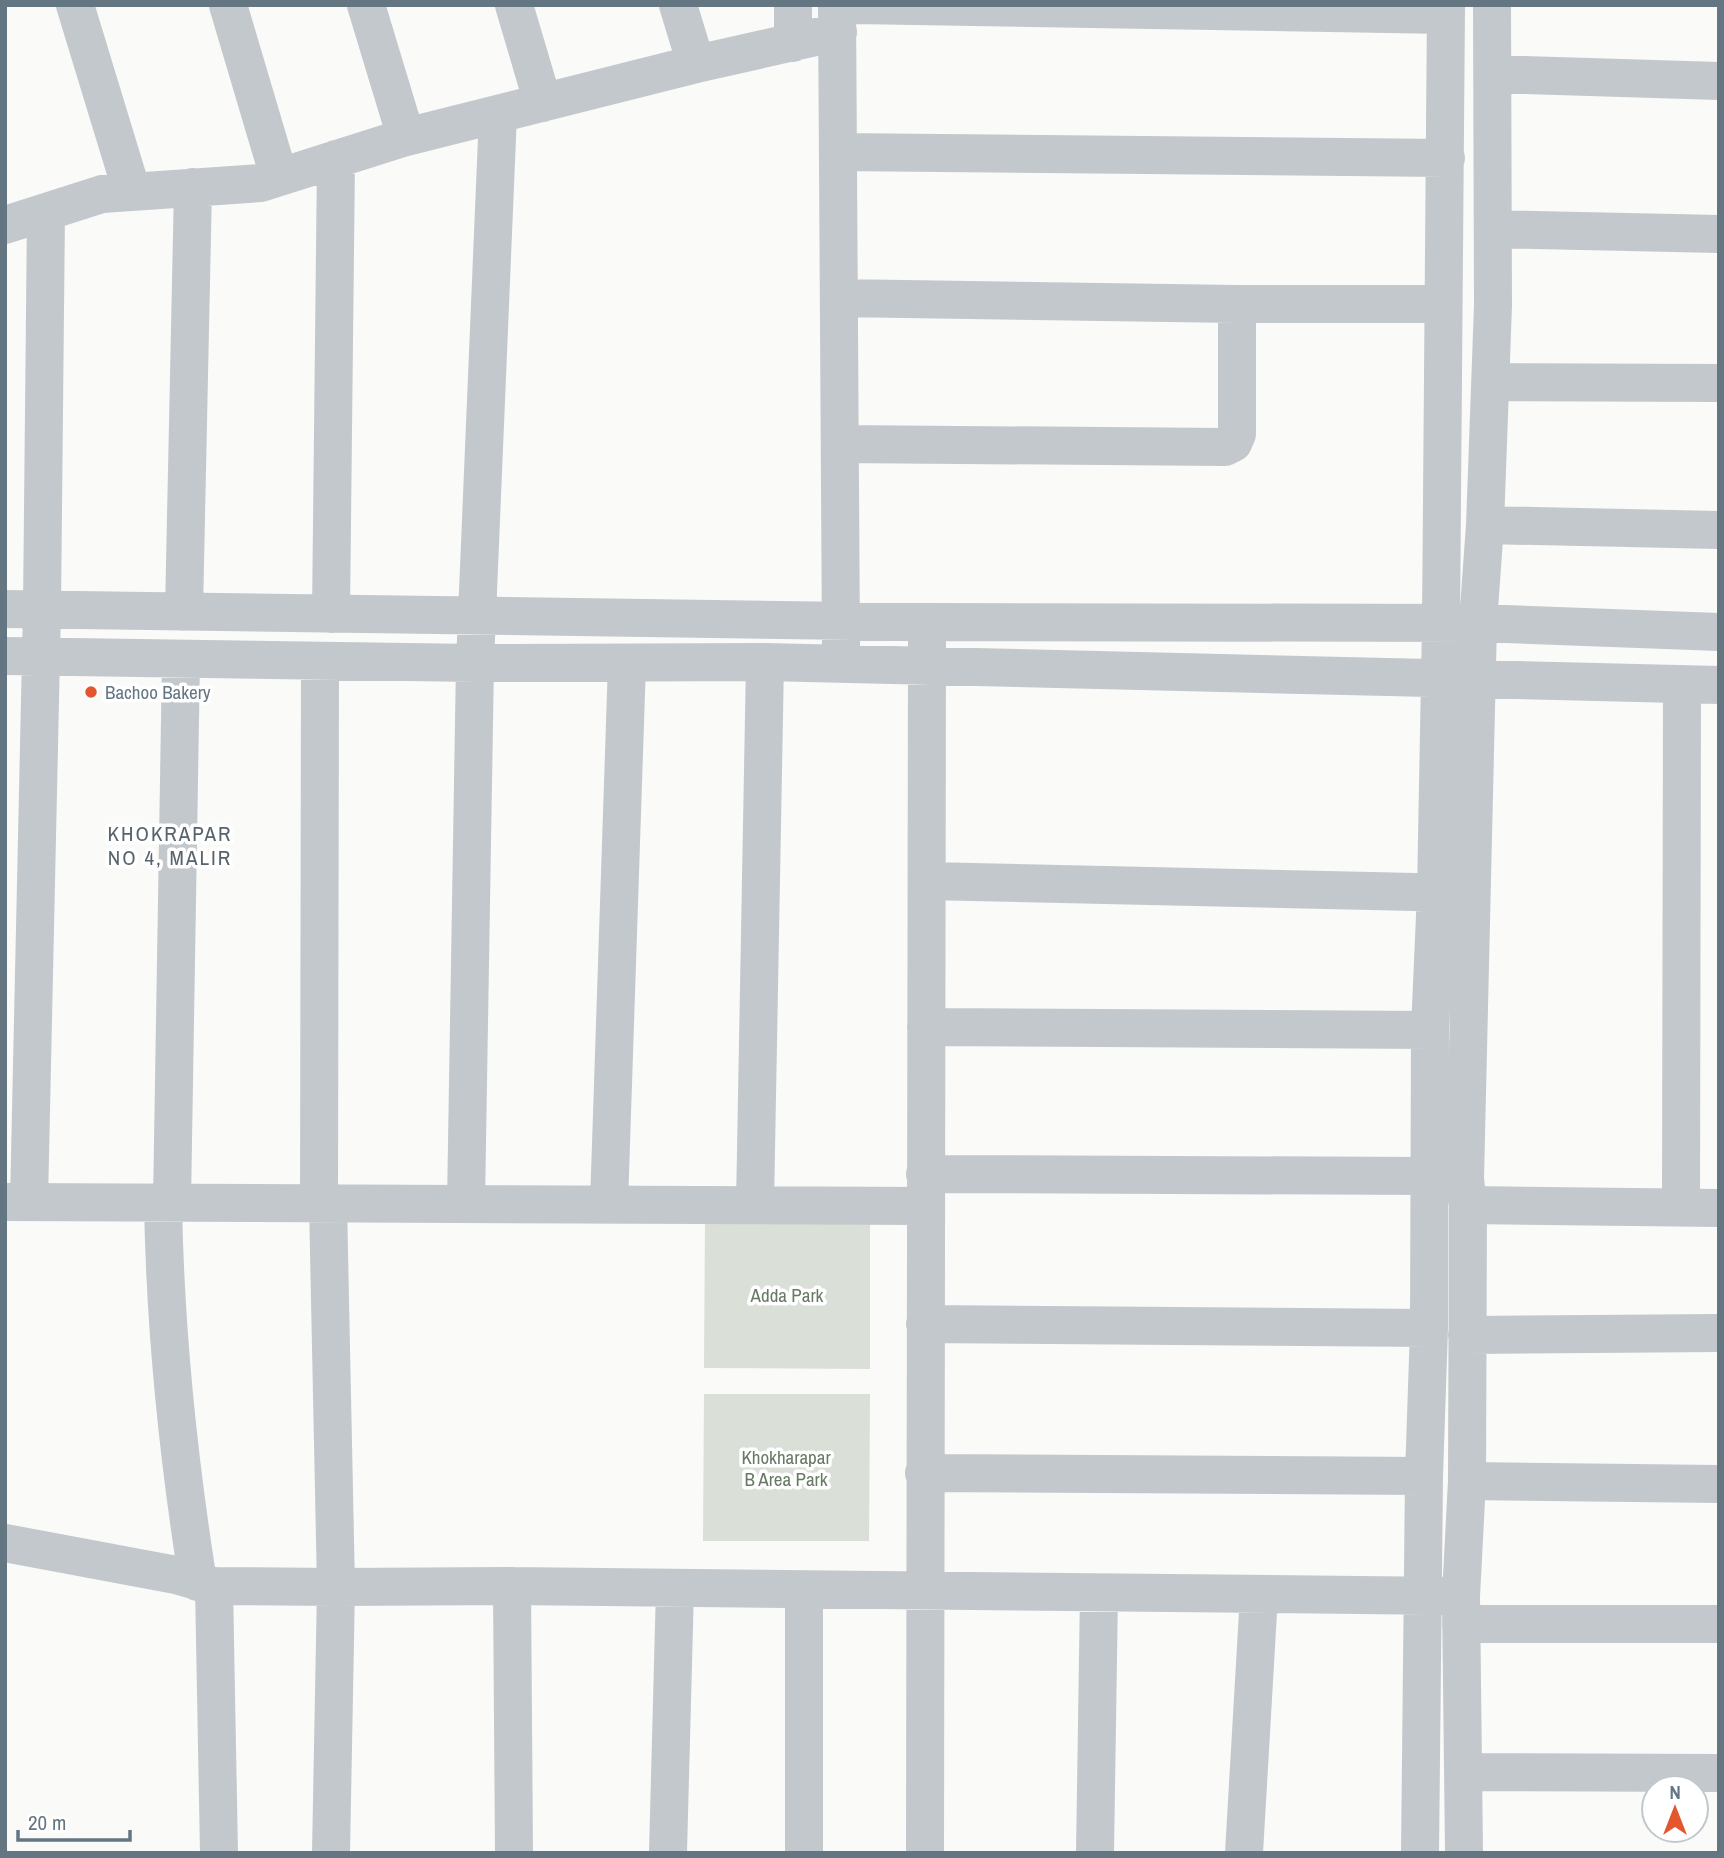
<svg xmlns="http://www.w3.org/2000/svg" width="1724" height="1858" viewBox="0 0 1724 1858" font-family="'Archivo Narrow',sans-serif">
<rect width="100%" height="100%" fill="#fafaf8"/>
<!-- green -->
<path fill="#dadfd7" d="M705 1221 870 1222V1369L704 1368Z
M704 1394H870L869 1541H703Z"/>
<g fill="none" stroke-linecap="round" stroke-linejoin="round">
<!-- minor -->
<path stroke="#c3c8cc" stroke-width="38" d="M75 5 132 192
M228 5 279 177
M366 5 406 137
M514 5 543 103
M678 5 696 64
M837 5 841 647
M856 5 1446 15
M793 43V5
M1494 74 1719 81
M838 152 1446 158
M5 225 102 194 261 183 406 137 696 64 838 32
M1494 229 1719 234
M839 298 1237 304H1442
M1491 382 1719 383
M841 444 1225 447 1233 443 1237 434V304
M1485 525 1719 530
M5 609 927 622 1478 623 1719 632
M184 612 193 187
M331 614 336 159
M5 656 475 663 765 662 1719 685
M927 881 1460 893
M926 1027 1430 1030
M925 1174 1428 1176 1452 1178
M5 1202 925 1206
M29 1202 42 609 46 212
M163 1202C165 1330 178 1456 198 1582
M172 1202 181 659
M319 1203 320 661
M328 1203 336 1587 512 1586 1449 1596
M466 1203 475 663 498 114
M609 1204 627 663
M755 1205 765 662
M1468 1205 1719 1208
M1681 1207 1682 685
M925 1324 1429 1328
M1467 1335 1719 1333
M924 1473 1424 1476
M1467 1481 1719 1484
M5 1543 176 1575 214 1586 336 1587 331 1853
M214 1586 219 1853
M512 1586 514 1853
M804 1590V1853
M1461 1624H1719
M1463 1772 1719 1773
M668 1853 675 1588
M925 1853 927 642
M1095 1853 1099 1593
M1244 1853 1259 1595
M1420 1853 1424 1476 1429 1328 1430 1030 1436 893 1441 624 1446 5
M1464 1853 1461 1596 1467 1481 1468 1205 1465 1179 1478 623 1485 525 1493 305 1492 5"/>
</g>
<!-- markers -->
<circle fill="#e4572e" stroke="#fff" stroke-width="2.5" cx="91" cy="692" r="7"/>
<g text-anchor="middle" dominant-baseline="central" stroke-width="7" stroke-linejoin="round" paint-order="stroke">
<!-- poi labels -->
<g font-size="19" fill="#657683" stroke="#fff" text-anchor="start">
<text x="105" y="692">Bachoo Bakery</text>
</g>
<!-- park labels -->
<g font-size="19" fill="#687a64" stroke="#fff">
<text x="787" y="1295">Adda Park</text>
<text x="786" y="1457">Khokharapar<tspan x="786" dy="22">B Area Park</tspan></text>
</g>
<!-- neighbourhood labels -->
<g font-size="21" letter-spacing="2" fill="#57646e" stroke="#fff">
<text x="170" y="833">KHOKRAPAR<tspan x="170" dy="24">NO 4, MALIR</tspan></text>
</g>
</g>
<!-- border -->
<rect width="1724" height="1858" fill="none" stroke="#657683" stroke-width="14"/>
<!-- north arrow -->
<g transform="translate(1675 1809)"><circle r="33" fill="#ffffff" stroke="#c1c8cd" stroke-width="2"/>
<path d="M0-5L12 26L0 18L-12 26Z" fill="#e4572e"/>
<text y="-10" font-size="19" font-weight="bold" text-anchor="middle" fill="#657683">N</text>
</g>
<!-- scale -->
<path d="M18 1830v10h112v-10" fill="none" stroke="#657683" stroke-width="3.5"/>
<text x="28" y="1830" font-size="21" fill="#657683" stroke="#ffffff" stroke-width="5" paint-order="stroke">20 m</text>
</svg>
